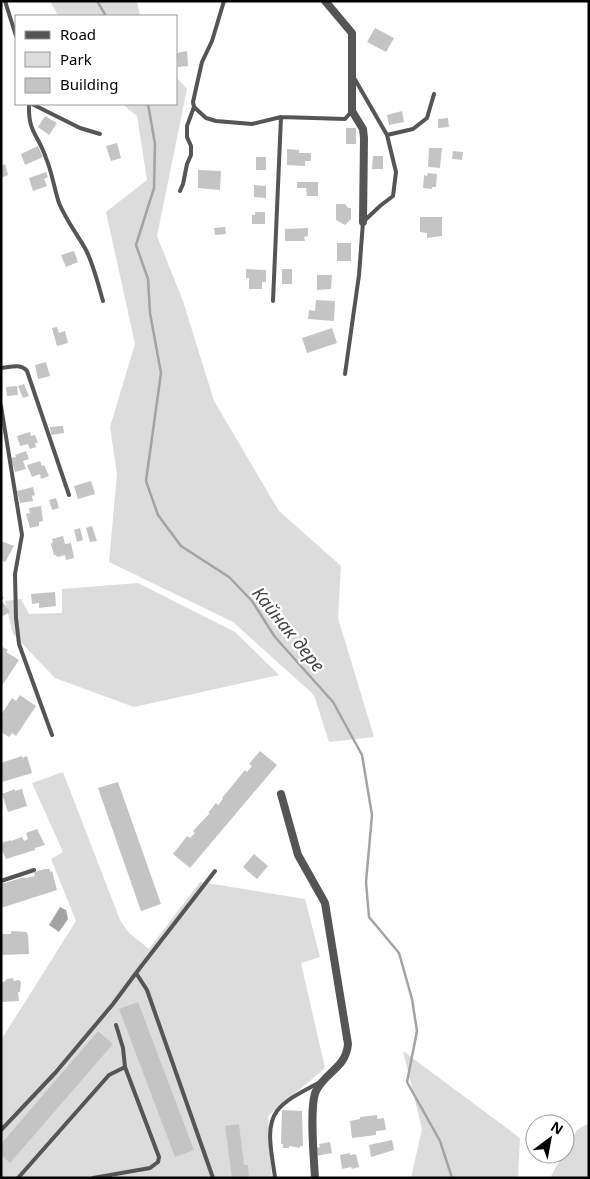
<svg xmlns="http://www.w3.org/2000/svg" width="590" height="1179" viewBox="0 0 590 1179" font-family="'Noto Sans',sans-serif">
<rect width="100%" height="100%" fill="#fff"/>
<!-- green -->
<path fill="#dcdcdc" d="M50 1H137L140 16H58Z
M176 77 187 89 157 236 183 301 214 401 279 511 341 566 338 618 374 737 329 742 314 695 233 622 109 562 117 474 110 427 135 344 106 212 147 180 137 116 122 104H176Z
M138 583 235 632 279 675 134 707 55 678 13 634 5 601 21 599 29 614 62 613V589Z
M63 772 120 920 128 932 149 949 200 882 305 899 320 957 301 963 325 1068 268 1116 272 1178H1V1040L76 921 51 859 63 852 32 783Z
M403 1051 520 1138 518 1178H411L422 1129Z
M589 1123V1178H550L563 1154H565V1151L577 1130Z"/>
<!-- water -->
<path fill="#a3a3a3" d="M60 907 66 910 68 919 59 932 49 925Z"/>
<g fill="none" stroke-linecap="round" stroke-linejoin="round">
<!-- stream -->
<path stroke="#a3a3a3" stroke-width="2.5" d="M97 1 106 16
M148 104 155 144 154 188 136 245 148 279 150 313 161 373 146 481 158 515 181 546 229 577 252 601 275 637 333 702 362 755 372 815 366 882 369 917 399 953 412 999 417 1031 407 1082 440 1141 452 1178"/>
</g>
<!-- building -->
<path fill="#c4c4c4" d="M375 28 394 38 386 52 367 42Z
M187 51 188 66 178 67 177 53Z
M402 111 404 122 389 125 387 115Z
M45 116 57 123 49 135 38 127Z
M448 118 449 127 438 128V119Z
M346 128H356V144H346Z
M117 143 121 158 111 161 106 146Z
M38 146 43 157 25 165 21 154Z
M429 148H442L440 168 428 167Z
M287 149 299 150V153H311V161H305V166L287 165Z
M453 151 463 152 462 160 452 159Z
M373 156H383V169H372Z
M256 157H266V170H256Z
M5 164 8 175 1 178V166Z
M198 170 221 171 220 190 198 188Z
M46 172 48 177 44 179 47 186 33 191 29 178Z
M428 173 437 174 436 187H432V189L423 188 424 175 427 176Z
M297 182H318V196H307L306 188H297Z
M254 185 266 186V198L254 197Z
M336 204H345L348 208H351V219L345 225 336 220Z
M255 212H265V224H252V215H255Z
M420 217H442V236L427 238V233L420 232Z
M225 227 226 234 215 235 214 228Z
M308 228V236L304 237 305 241H285V229Z
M337 243H351V261H337Z
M74 251 78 262 66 267 61 255Z
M246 269 266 270V282H262V289H249V278H246Z
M282 269H292V284H282Z
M317 275H332L331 289 317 290Z
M316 300 335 301 334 321 308 319 309 310 315 311Z
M57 327 59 333 65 331 68 343 57 346 52 328Z
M332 328 337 343 307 353 302 338Z
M46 362 50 376 38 379 35 365Z
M24 384 29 396 23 398 18 386Z
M17 386 18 395 7 396 6 387Z
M63 426 64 433 51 435 50 427Z
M30 432 31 436 35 435 38 443H35L36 447 30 449 28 444 20 446 17 436Z
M26 451 29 459 23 461 26 469 15 472 11 458 16 457 15 455Z
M40 461 42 466 44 465 49 476 41 479 40 474 32 477 27 465Z
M91 481 95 494 78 499 74 486Z
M33 487 35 495 32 496 33 501 20 503 17 491Z
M56 498 59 508 52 510 49 500Z
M41 506 43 521 39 522V526L30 528 26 514 30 513 29 508Z
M92 526 97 541 90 542 86 528Z
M80 528 83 540 77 542 74 530Z
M63 536 65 544 71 543 74 558 66 560 65 555 57 557 56 555H54L51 544 53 542 52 539Z
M1 541 14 546 5 562 1 560Z
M55 592 56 606 39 608V603L32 604 31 594Z
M1 593 4 598 2 601 10 612 1 617Z
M1 646 8 650 6 652 19 660 1 687Z
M20 695 36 706 16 736 12 733 9 737 1 732V720L3 718 1 715 12 698 16 701Z
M260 751 277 765 190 868 173 854 187 836 190 838 195 833 193 831 210 813H208L216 803 218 805 223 799 222 798 245 770 247 772 252 766 249 764Z
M22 756V758L27 756 32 773 2 782 1 763Z
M118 782 161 904 141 911 98 788Z
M15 789V791L22 789 27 806 8 812 2 794Z
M37 829 45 845 35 848V850L6 859 1 848V843L11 840V841L22 837 24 841 28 839 26 833Z
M254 854 268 866 257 879 243 867Z
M45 869H50V872L52 871 57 890 1 908V884L25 877V878L35 876 34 872Z
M11 931 27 932V934H28L29 954 1 955V934H11Z
M13 978 14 981 19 980 21 982 20 992H18L19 1001 1 1002V982H4L7 979Z
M138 1002 194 1150 175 1157 119 1009Z
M98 1031 113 1044 10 1163 1 1155V1144Z
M282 1110 302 1111 303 1146H300V1148L289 1146V1148H283V1144H281Z
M377 1115V1119L384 1118 386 1130 376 1131V1135L352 1138 350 1121 360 1119V1117Z
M239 1124 244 1165H248L249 1178H232L225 1126Z
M392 1140 394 1150 371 1157 369 1145Z
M330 1142 332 1153 316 1156 314 1148 320 1147 319 1144Z
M350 1153V1155L356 1154 359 1167 352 1169 351 1167 342 1169 340 1155Z"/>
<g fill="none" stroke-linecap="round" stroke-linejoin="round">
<!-- service -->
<path stroke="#555" stroke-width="4" d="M5 1 16 36
M29 104C28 133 38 134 46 158 52 172 54 188 59 203 66 220 77 234 86 250 94 266 98 284 103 301
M32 104 80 128 100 134
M194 107 206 118 216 121 252 124 281 117 345 119 352 111
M387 135 413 129 427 118 434 94
M180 191 183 184 187 164 191 155V146L187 137V126L194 107 193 102 197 84 202 62 212 41 224 1
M273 301 281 117
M1 368C10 367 21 363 27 371L69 495
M345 374 359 275 363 222 380 206 393 196 396 172 387 135 353 76
M1 406 22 535 15 574 16 618 19 644 52 735
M1 881 34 870
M136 973 147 990 213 1178
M1 1130 56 1072 113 1004 136 973 215 871
M18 1178 109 1075 125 1067
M93 1178 150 1168 158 1162 159 1157 125 1067 123 1048 116 1025
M275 1178C273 1158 264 1128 277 1111 287 1098 306 1090 320 1082"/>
<!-- minor -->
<path stroke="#555" stroke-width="8" d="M325 1 352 33V111L363 129 364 138 363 222
M281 794 298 855 325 903 348 1044C346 1068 326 1071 316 1091 309 1106 314 1159 315 1178"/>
</g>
<g text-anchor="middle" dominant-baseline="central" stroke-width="4.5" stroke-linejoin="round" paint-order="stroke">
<!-- water labels -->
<g font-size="18" font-style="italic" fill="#444" stroke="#fff">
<text transform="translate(289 629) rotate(51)">Кайнак дере</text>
</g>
</g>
<!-- border -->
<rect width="590" height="1179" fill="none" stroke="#000000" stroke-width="5"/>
<!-- legend -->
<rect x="15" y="15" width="162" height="90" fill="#ffffff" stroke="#999999"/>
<rect x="25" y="31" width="25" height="8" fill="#555555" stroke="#999999"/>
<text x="60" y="40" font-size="15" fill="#000000">Road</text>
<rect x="25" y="52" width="25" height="15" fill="#dcdcdc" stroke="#999999"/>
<text x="60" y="65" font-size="15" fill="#000000">Park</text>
<rect x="25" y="78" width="25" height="15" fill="#c4c4c4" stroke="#999999"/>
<text x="60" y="90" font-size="15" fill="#000000">Building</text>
<!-- north arrow -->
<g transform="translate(550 1139) rotate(32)"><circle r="24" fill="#ffffff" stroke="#999999"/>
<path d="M0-4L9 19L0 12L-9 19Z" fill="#000000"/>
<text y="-8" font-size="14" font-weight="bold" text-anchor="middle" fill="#000000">N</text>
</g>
</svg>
